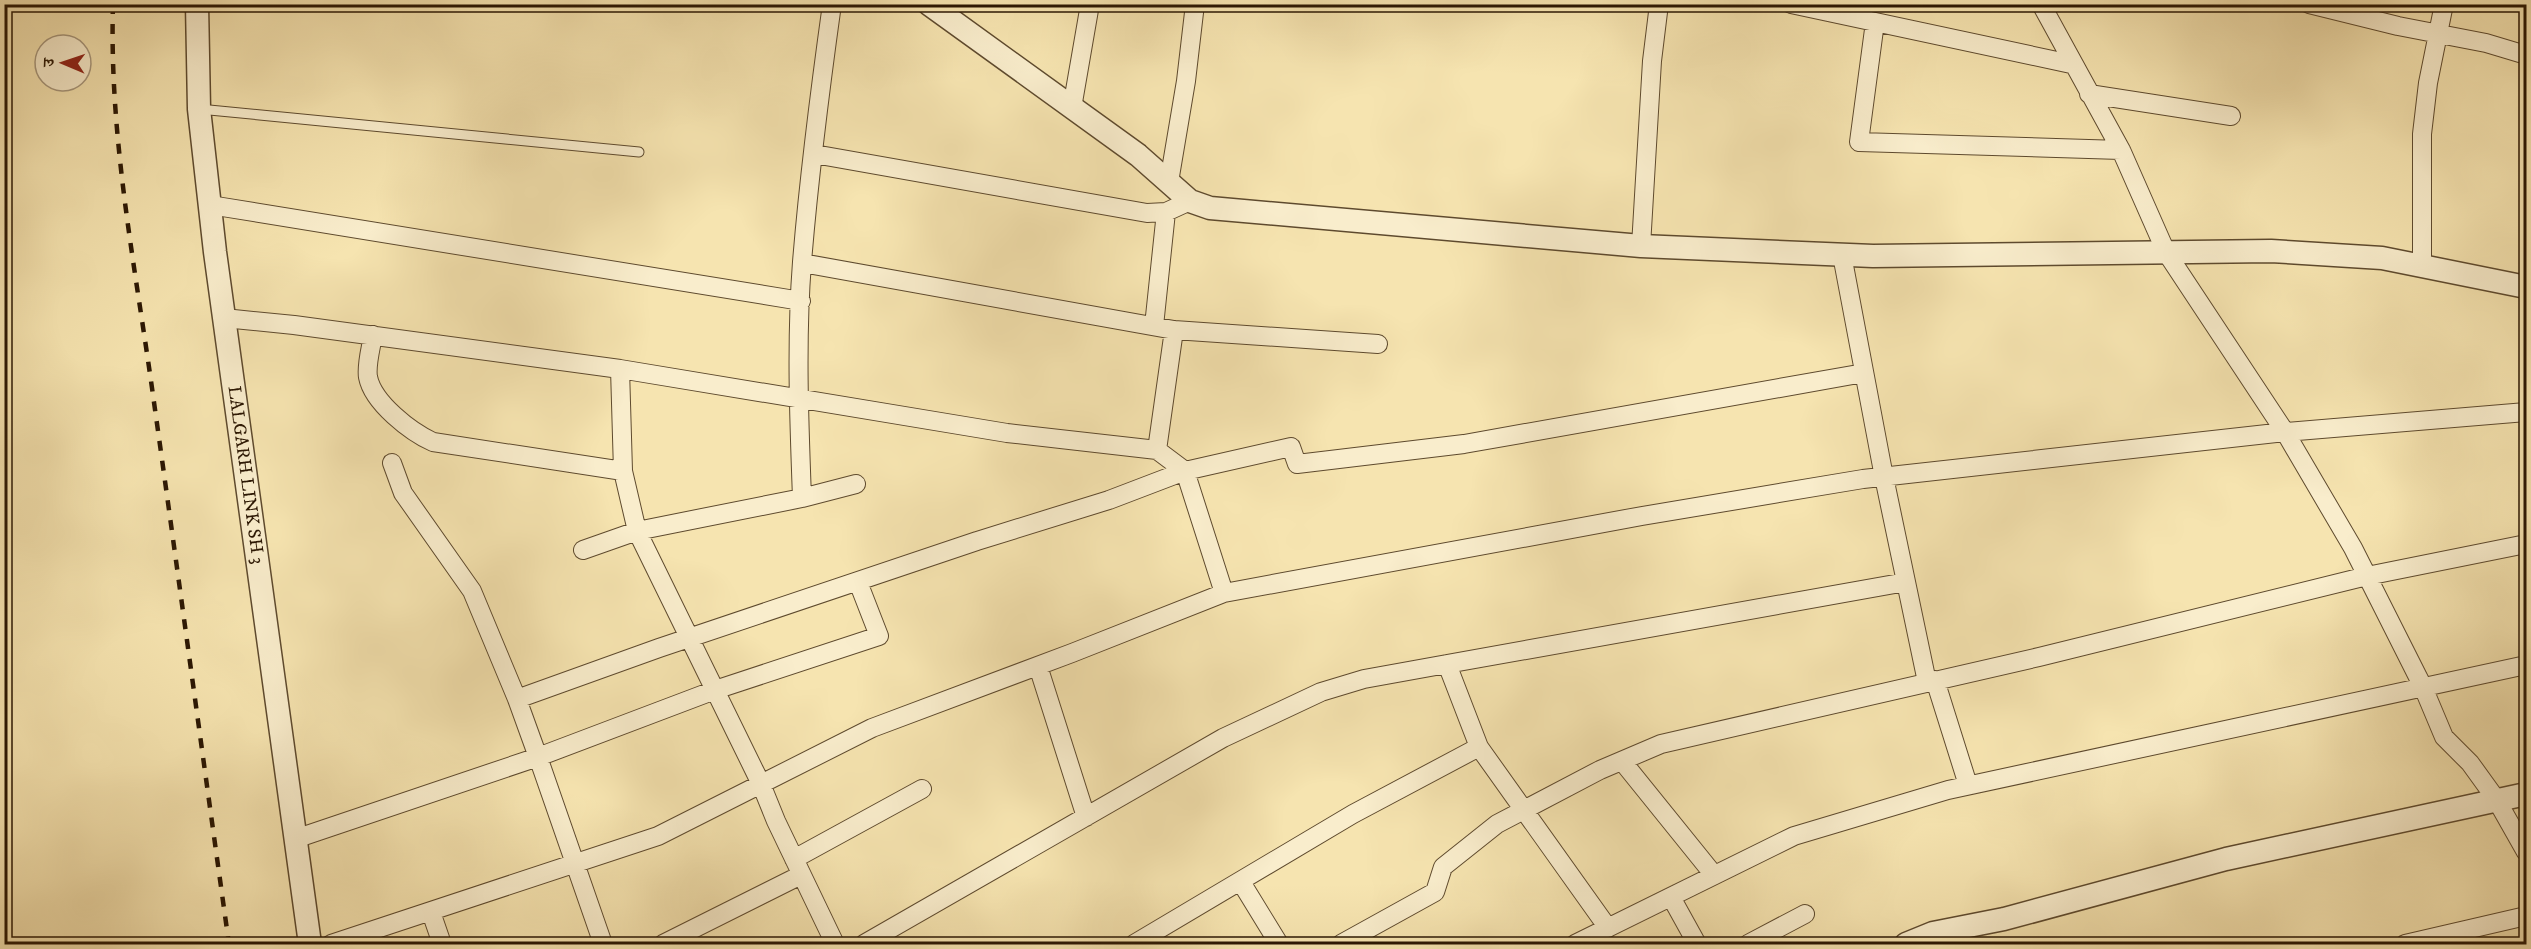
<svg xmlns="http://www.w3.org/2000/svg" width="2531" height="949" viewBox="0 0 2531 949" font-family="'IM FELL DW Pica','Noto Serif Devanagari',serif">
<rect width="100%" height="100%" fill="#f6e4b0"/>
<filter id="stains"><feTurbulence type="fractalNoise" baseFrequency=".00333" numOctaves="4"/><feColorMatrix values="0 0 0 0 .2 0 0 0 0 .09 0 0 0 0 .02 0 0 0 .5 -.17"/></filter>
<radialGradient id="worn" r=".72"><stop offset=".6" stop-color="#630" stop-opacity="0"/><stop offset="1" stop-color="#630" stop-opacity=".3"/></radialGradient>
<g fill="none" stroke-linecap="round" stroke-linejoin="round">
<!-- service casing -->
<g stroke="#5e4a2e" stroke-width="11">
<path id="service" d="M199 109 639 152"/>
</g>
<!-- minor casing -->
<g stroke="#5e4a2e" stroke-width="20">
<path id="minor" d="M1791 4 2071 64
M2041 4 2121 150 2166 252 2285 432 2353 548 2423 687 2444 737 2470 763 2496 799 2526 852
M2309 4 2398 26 2486 43 2526 55
M1875 22 1859 142 2121 150
M2089 94 2231 116
M1072 108 1090 4
M814 154 1147 213 1166 212 1190 201
M1169 182 1186 81 1195 4
M210 205 801 301
M1641 246 1652 61 1659 4
M1842 255 1884 477 1927 682
M802 263 1174 330 1378 344
M2422 266V134L2428 83 2444 4
M224 318 294 325 620 369 1007 433 1157 450 1185 471 1224 593
M1154 326 1166 212
M373 335C371 348 366 365 368 377 373 403 411 432 433 442L623 471
M620 369 623 471 637 531 761 784 776 821 835 944
M1157 450 1174 330
M392 463 403 493 472 591 517 699 538 757 715 690 879 636 858 582
M802 498C799 419 796 340 802 262 809 176 820 90 832 4
M583 550 637 531 802 498 856 484
M1447 664 1479 747 1608 928
M1038 666 1086 817
M1935 680 1968 785
M517 699 659 648 977 541 1109 500 1185 471 1291 447 1297 464 1464 444 1864 373
M1622 761 1714 875
M295 839 538 757 603 944
M794 859 922 789
M1241 882 1279 944
M1671 897 1697 944
M431 912 442 944
M331 944 658 836 872 728 1072 653 1224 593 1642 516 1863 479 2285 432 2526 412
M663 944 801 875
M864 944 1223 738 1321 692 1364 679 1447 664 1906 582
M1134 944 1353 814 1479 747
M1341 944 1435 892 1443 867 1497 824 1600 770 1661 744 2039 657 2367 576 2526 544
M1575 944 1794 836 1948 790 2526 665
M1748 944 1805 914
M2405 944 2526 916"/>
</g>
<!-- tertiary casing -->
<g stroke="#5e4a2e" stroke-width="25">
<g id="tertiary">
<path id="s1" d="M197 4 199 109 215 252 310 944"/>
<path d="M929 4 1138 155 1190 201 1210 208 1641 246 1873 256 2271 251 2382 258 2526 287"/>
<path d="M1906 944 1933 933 2004 919 2226 859 2526 794"/>
</g>
</g>
<!-- service -->
<use href="#service" stroke="#f9edcc" stroke-width="9"/>
<!-- minor -->
<use href="#minor" stroke="#f9edcc" stroke-width="18"/>
<!-- tertiary -->
<use href="#tertiary" stroke="#f9edcc" stroke-width="22"/>
<!-- rail -->
<path stroke="#2b1703" stroke-width="4.5" stroke-dasharray="10 10" stroke-linecap="butt" d="M113 4C109 134 134 260 152 388 178 573 203 759 229 944"/>
</g>
<g text-anchor="middle" dominant-baseline="central" stroke-width="4.5" stroke-linejoin="round" paint-order="stroke">
<!-- street labels -->
<g font-size="18" fill="#2b1703" stroke="#f9edcc">
<text stroke="none"><textPath href="#s1" startOffset="474">LALGARH LINK SH 3</textPath></text>
</g>
</g>
<!-- margin -->
<rect width="2531" height="949" fill="none" stroke="#f6e4b0" stroke-width="24"/>
<rect x="6" y="6" width="2519" height="937" fill="none" stroke="#2b1703" stroke-width="3"/>
<rect x="12" y="12" width="2507" height="925" fill="none" stroke="#2b1703" stroke-width="1.5"/>
<!-- north arrow -->
<g transform="translate(63 63) rotate(272)"><circle r="28" fill="#f9edcc" stroke="#a7977c" stroke-width="1.5"/>
<path d="M0-4.5L10 22L0 15L-10 22Z" fill="#8f2418"/>
<text y="-9" font-size="16" font-weight="bold" text-anchor="middle" fill="#2b1703">उ</text>
</g>
<rect width="100%" height="100%" filter="url(#stains)"/>
<rect width="100%" height="100%" fill="url(#worn)"/>
</svg>
